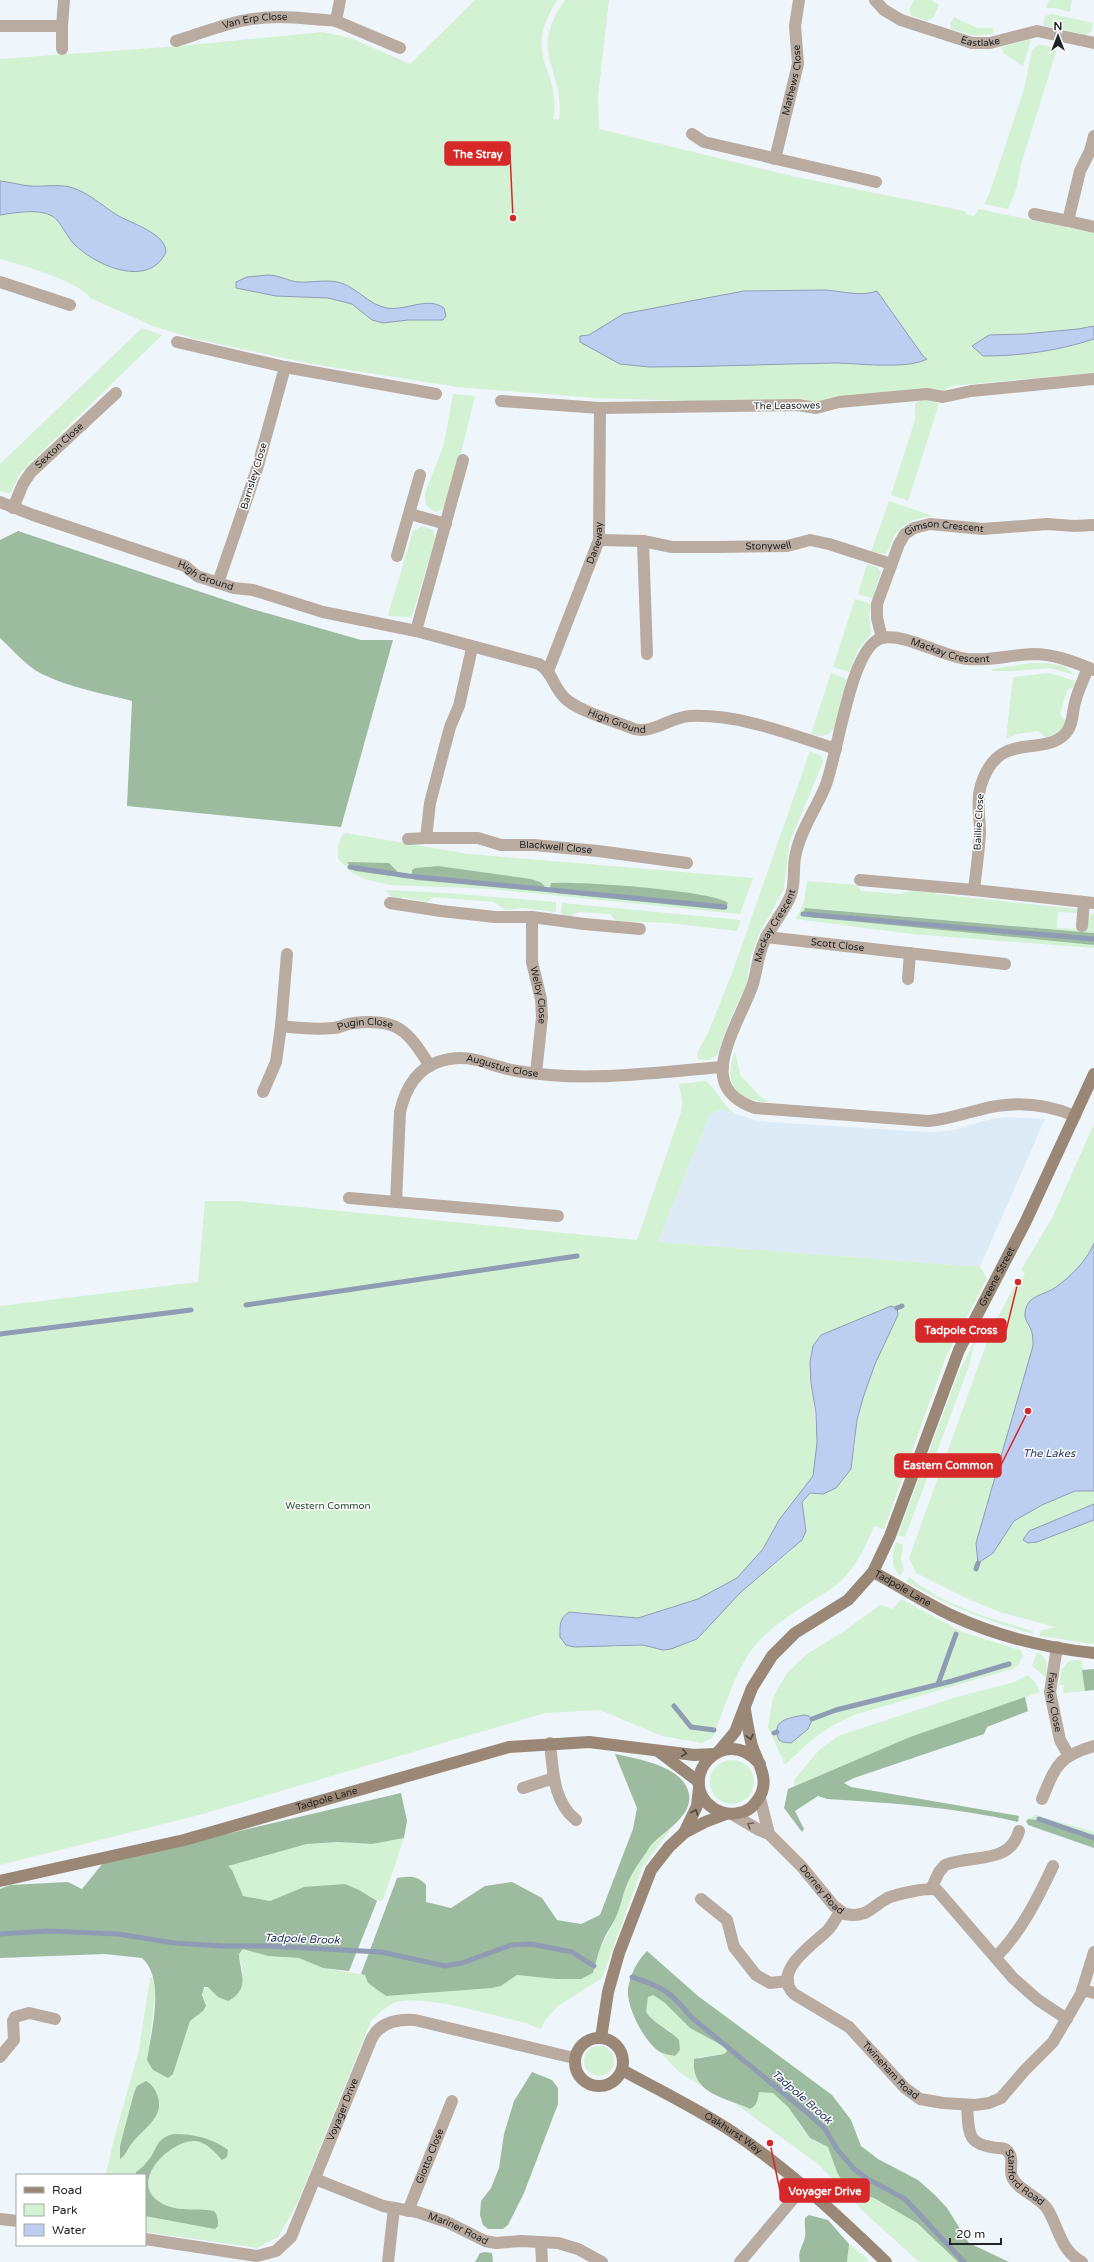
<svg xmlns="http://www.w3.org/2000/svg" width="1094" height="2262" viewBox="0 0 1094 2262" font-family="'Varela Round',sans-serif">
<rect width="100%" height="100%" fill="#eef6fc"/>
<!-- built -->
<path fill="#ddebf7" d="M720 1109 754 1120 770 1122 909 1131 937 1132 953 1130 991 1119 1008 1117 1045 1119 980 1267 658 1242 710 1114Z"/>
<!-- green -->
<path fill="#d3f1d3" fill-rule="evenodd" d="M475 0H557C520 59 563 70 553 119L559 120C566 69 526 54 565 0H609L598 96 599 129 787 175 964 211 968 215 974 216 979 209 1094 233V373L951 386 942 392 837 396C822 399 821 407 803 399L691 401 595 398 457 387 312 364 195 339 155 327 90 298C79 281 21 265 0 259V59L180 46 323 32 351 38 410 64Z
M914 0H931L939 5 933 18 927 21 911 15 909 10Z
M1049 0H1072L1070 12 1056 8H1046Z
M1052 14 1093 23 1091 32 1086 35 1043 25 1045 16Z
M954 17 977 28H993L994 34 975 36 951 29 950 24Z
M1031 39 1024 64 1021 65 1003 53 1002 47Z
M1039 44 1057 49 1022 161 1015 193 1008 209 984 204 990 192 1024 89 1032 50Z
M142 328 162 335 21 472 11 492 9 493 0 491V464Z
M453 394 475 396 462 449 443 509 435 512 426 505 425 493 444 444Z
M921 400H929L939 404 908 501 891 495 915 420V404Z
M889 501 933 516C917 518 902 522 894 537 891 543 890 549 885 554L871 552Z
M422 526 433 530 435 539 413 613 411 617 390 616 388 615 413 531Z
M867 564 878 568 881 572 873 598 858 594Z
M855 599 871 604 869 615 871 634 858 650 849 672 833 667Z
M1047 663 1064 666 1075 675 1049 668 1015 671H992V669L1031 663Z
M831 673 847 679C840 701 844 745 811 734Z
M1049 673 1075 681 1074 687 1067 690 1060 714 1066 722C1062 730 1055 736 1045 737L1038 731 1017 734 1006 739 1013 677Z
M810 751 821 756 823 762 789 844 784 889 759 934 751 956 746 986 728 1024 717 1055 709 1060H699L697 1053 708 1033 731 976Z
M346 833 469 854 753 878 740 914 491 889 391 885 368 880 352 873 338 859V846L342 835ZM438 866 531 879 540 882 545 886 539 891 415 880 412 870 415 868ZM551 883 615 886 728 903 725 910Z
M807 881 857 885 861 891 901 894 913 890 935 891V894L1077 909 1078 913 1058 912 1057 928 1086 929 1091 913 1094 914V933L809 908H805L808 917 1094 945V948L912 934 796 919 804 902Z
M386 890 446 893 556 902V912L521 908 505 910 494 902 434 897 427 902 402 897 401 899 390 896Z
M562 903 741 920 737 931 669 923 616 921 610 914 578 912 570 917 561 914Z
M735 1051 740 1075 760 1096 769 1102C735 1101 723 1083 735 1051Z
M705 1081C712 1083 724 1106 735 1114L720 1109 710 1114 658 1242 980 1267 987 1278 946 1357 884 1529 874 1526C865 1548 853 1574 832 1588 806 1606 780 1618 758 1642 735 1668 726 1706 712 1738L702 1743 662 1736 600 1710 545 1713 203 1814 0 1865V1306L198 1282 205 1201H238L637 1240 681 1112 682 1101 679 1084ZM891 1306 875 1364 863 1398 857 1420 855 1448 823 1494 810 1493 802 1502 806 1531 793 1549 741 1592 697 1639 671 1649 663 1650 643 1645 613 1647 578 1612 638 1618 698 1599 737 1578 763 1549 780 1520 813 1476 817 1443 810 1362 821 1335Z
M1094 1124V1644L1040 1636V1631L1055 1627 1000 1612 968 1599 916 1573 909 1558 992 1328 1015 1285 1018 1286 1025 1273 1021 1270 1053 1216Z
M976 1338 969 1366 905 1537 898 1535 958 1374Z
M896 1542 903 1545 901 1559 904 1570 900 1576C891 1566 891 1554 896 1542Z
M909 1577C943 1605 991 1619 1033 1631V1634C988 1621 946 1606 907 1582Z
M901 1599 962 1632 1020 1650 1023 1655 1019 1664 1012 1669 857 1714C824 1727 810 1741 786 1764L784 1763 768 1727 772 1701 778 1688 788 1672 807 1654 843 1632 880 1605 893 1609Z
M1037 1652C1049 1658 1047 1667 1046 1678L1032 1666Z
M1077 1660 1082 1661 1085 1691 1063 1693 1064 1685H1059L1062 1669 1069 1661Z
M1028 1675 1035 1682 1040 1692 910 1737 794 1786V1780L819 1750 838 1736 953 1698 1014 1682Z
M710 1782a22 22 0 1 1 44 0a22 22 0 1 1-44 0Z
M1036 1815 1094 1832V1840L1038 1820 1028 1819Z
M675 1823 642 1868 602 1978 558 2006 545 2020 541 2029 526 2023C496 2016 429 1996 401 2001 389 2003 379 2013 371 2021L297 2204 278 2237 257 2248 145 2232V2175H106L114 2139 139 2050 150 1978 152 1977 156 1990 147 2060 173 2074 190 2021 198 2015 205 2002 202 1990 208 1987 211 1989 243 1973 239 1954 244 1949 268 1956 299 1958 323 1968 365 1975 386 1996 501 1986 517 1975 556 1979H581L593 1973 600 1949 616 1918 628 1881 650 1847Z
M404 1838 383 1900 377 1901 359 1890 304 1887 270 1901 243 1896 232 1870 227 1866 308 1844 338 1842 372 1844Z
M653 1995 665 2003 690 2028 725 2047 727 2051 724 2054 700 2057 693 2061 700 2085 679 2072 660 2052 675 2056 671 2031 652 2022 646 2012 648 1996Z
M584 2061a15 15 0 1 1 30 0a15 15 0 1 1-30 0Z
M768 2091C787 2098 795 2122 809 2137 813 2141 822 2144 828 2147L833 2158 859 2195C891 2195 936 2240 958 2262H919L865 2213 819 2165 733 2102 750 2109 759 2092Z
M849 2244 868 2259 867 2262H847Z"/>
<!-- forest -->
<path fill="#9dbb9e" d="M18 531 252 609 361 640H393L341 827 127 806 132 701C102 693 70 688 42 674 26 666 13 650 0 638V540Z
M347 862 389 863 397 871 391 876 355 871Z
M438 866 531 879 540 882 545 886 539 891 415 880 412 878V870L415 868Z
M551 883C577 881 711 890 728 903L725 910 556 893 550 888Z
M805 908 1094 933V945L808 917 803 914Z
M1094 1669V1690L1085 1691 1082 1670Z
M1025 1697 1028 1711 987 1727 984 1734 854 1778 844 1783 851 1787 1019 1816 1018 1822C955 1807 891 1803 827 1799L818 1796 795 1811 804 1829 802 1832 784 1808 788 1789 910 1737Z
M615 1754C638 1759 684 1766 689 1794 693 1818 661 1832 649 1848 642 1859 633 1871 628 1882 623 1893 621 1906 616 1917 614 1922 610 1927 607 1933 600 1945 597 1959 593 1973L581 1979H556L517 1975 501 1986 492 1988 386 1996 368 1983 365 1975 361 1974 397 1878C410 1876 417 1875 426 1885V1902L451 1908 485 1886 512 1882 542 1898 557 1920 581 1924 600 1915 633 1829 637 1808Z
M401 1793 407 1821 404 1838 372 1844 338 1842 307 1844 228 1866 232 1870 243 1896 270 1901 304 1887 345 1884 359 1890 377 1901 349 1971 323 1968 299 1958 268 1956 243 1949 239 1954C240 1974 251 1988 228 2001L218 1997 208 1987H204L202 1995 206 2006 203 2011 190 2021 173 2074 168 2078 153 2070 147 2060C151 2032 166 1979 142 1958L105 1954 0 1958V1889L10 1885 68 1882 82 1889 103 1863Z
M1028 1819 1038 1820 1094 1840V1848L1028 1825 1026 1821Z
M647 1951 698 1996 832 2095 851 2120 861 2146 878 2159 918 2180 935 2195 947 2208 969 2243 1009 2262H958L917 2223 874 2198 848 2191 837 2172 828 2147 810 2138 788 2107 773 2093 759 2092C758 2099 757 2106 750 2109 725 2097 691 2095 694 2059L724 2054 727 2051 725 2047 690 2028 665 2003 653 1995 648 1997 646 2012C655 2025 669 2029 679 2040L680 2050 675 2056C671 2055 664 2054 660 2052 645 2043 626 2007 628 1989 630 1975 637 1961 647 1951Z
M532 2072 552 2080 558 2088V2104L524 2193 508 2225 503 2229H488L483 2225 480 2215 481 2201 491 2188 499 2168 504 2134 514 2101Z
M146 2081C157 2087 163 2104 156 2116 150 2126 140 2133 133 2142 128 2147 126 2156 120 2159V2146L134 2093 137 2086Z
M174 2134C194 2134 212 2138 228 2150L227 2157 222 2160C215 2152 206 2142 195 2141 169 2140 125 2185 163 2204 180 2213 197 2207 214 2211 218 2216 218 2220 218 2226L215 2229 145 2216V2175H136V2172C140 2169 144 2166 146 2163 158 2151 154 2138 174 2134Z
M809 2215 828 2220 849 2244 847 2262H800C797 2252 803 2246 805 2237 806 2230 804 2224 805 2218Z
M485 2252 492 2253 493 2262H475L480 2253Z"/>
<!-- water -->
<path fill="#bdcff1" stroke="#8e9cb4" d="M0 181C10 182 20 185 30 186 44 187 56 184 70 187 88 192 101 205 117 215 130 223 166 233 166 252 149 289 96 266 74 244 66 236 61 221 52 216 38 208 14 213 0 215Z
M268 275C279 275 288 281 298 282 314 283 329 278 344 284 360 291 370 305 387 308 407 311 427 296 444 308L446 316 443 320H408L383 323 372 320 352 304 328 298 276 296 236 288V282L247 277Z
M825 290C841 291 861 297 877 291L923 356 927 359C907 370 857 363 834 363 772 364 710 367 649 367L620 364 580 342V336L589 335 623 314 696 300 744 291Z
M1094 326V339C1057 351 1021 356 983 356L972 346 989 335 1024 334 1078 329Z
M1094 1243V1491H1075L1042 1505 1014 1521 993 1553 978 1563 976 1543 1033 1346C1033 1342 1033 1337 1032 1333 1031 1326 1024 1321 1025 1313 1027 1294 1044 1296 1056 1287 1072 1275 1086 1262 1094 1243Z
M891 1306 897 1308 898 1315 875 1364 863 1398 857 1420 851 1469 836 1488 823 1494 810 1493 802 1502 806 1531 802 1540 741 1592 697 1639 671 1649 663 1650 643 1645 574 1647 566 1645 560 1637C560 1625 559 1619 569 1612L638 1618 698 1599 737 1578 763 1549 779 1520 813 1476 817 1443 816 1413 811 1383 810 1362 813 1346 821 1335Z
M1094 1504V1520L1037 1542 1028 1543 1023 1540 1029 1531Z
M804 1715 809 1716 812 1720 808 1729 791 1743 783 1742 779 1740C770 1720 789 1718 804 1715Z"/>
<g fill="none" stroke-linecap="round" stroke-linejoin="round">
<!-- stream -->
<path stroke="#8e9cb4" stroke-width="5" d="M350 867 408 876 725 907
M803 914 1094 939
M246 1305 577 1256
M897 1308 902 1306
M0 1334 191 1310
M976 1569 978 1563
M938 1684 956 1634
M674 1706 691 1727 714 1730
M812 1719 836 1710 952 1681 1009 1664
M774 1733 777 1732
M1039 1819 1094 1838
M0 1934 47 1931 118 1934 174 1943 223 1946H267L381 1952 445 1966 462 1963 511 1945 531 1944 572 1952 594 1966
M632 1977C663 1987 671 1992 691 2017L810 2115 825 2129 837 2149 854 2169 866 2178 905 2199 964 2262"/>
<!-- street -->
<g stroke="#b9ab9f" stroke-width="12">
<path d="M340 0 336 21 400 48"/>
<path id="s1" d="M875 0 884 10 901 20 972 43H990L1037 31 1094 43"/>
<path d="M0 26H62L64 0"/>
<path id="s2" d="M176 41C198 34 219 26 241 21 272 14 305 18 336 21"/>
<path d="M62 49V26"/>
<path d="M692 134 704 142 876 182"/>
<path d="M1094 136 1090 151 1080 171 1068 221 1094 227"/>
<path id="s3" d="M775 159 798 64 795 26 799 0"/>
<path d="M1034 214 1068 221"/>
<path d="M0 282 70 305"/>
<path d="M177 342 285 367 257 469 218 583"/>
<path d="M285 367 436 394"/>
<path d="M501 401 600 408 798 405 816 408 839 402 927 394 943 397 971 391 1094 379"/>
<path id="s4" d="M0 502 33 515 185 566 197 576 234 588 253 590 323 612 416 631 539 664C553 672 554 690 567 700 583 713 615 721 634 729 654 734 670 717 690 716 740 714 789 734 836 749"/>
<path id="s5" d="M13 508 23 484 31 472 116 393"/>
<path d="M410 514 446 524"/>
<path id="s6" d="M599 540 643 541 672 547H717L787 546 810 540 829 544 891 564"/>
<path d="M643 541 647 654"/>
<path d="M397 556 420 475"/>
<path d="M416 631 463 460"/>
<path id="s7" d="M882 638 877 618V604L899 544 905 534 914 528 930 524 983 529 1047 524 1074 526 1094 525"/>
<path id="s8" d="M472 648 459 706 450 727 430 803 426 838H478L501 845H534L598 851 687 863"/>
<path d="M1088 668C1084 678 1079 688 1076 699 1072 710 1074 724 1066 733 1042 759 999 728 981 785 976 801 980 817 980 833 979 852 976 871 974 890L1094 903"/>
<path id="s9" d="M548 671 599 540 600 408"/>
<path d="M408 839 426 838"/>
<path d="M860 880 974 890"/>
<path id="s10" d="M390 903 441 911 495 917H532V962L541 999 542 1017 536 1073"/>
<path d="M532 917 584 924 640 929"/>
<path d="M1082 926 1084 902"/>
<path id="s11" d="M766 937 1005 964"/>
<path id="s12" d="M287 954 281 1026C298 1028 316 1030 333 1028 340 1028 347 1023 354 1023 398 1018 408 1031 430 1066"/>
<path d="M908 979 910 953"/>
<path d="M263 1092 276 1062 281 1026"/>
<path id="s13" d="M1075 1116C1044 1103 1011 1101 979 1110 961 1114 946 1120 928 1121L755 1108C740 1103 725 1093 723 1076 719 1050 745 1008 753 984 757 970 758 955 764 942 771 926 784 912 791 895 796 881 792 867 796 853 801 829 816 809 825 787 838 756 850 646 882 638 905 633 941 656 967 659 990 661 1010 655 1033 654 1055 654 1074 662 1094 670"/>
<path d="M349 1198 396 1202"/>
<path id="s14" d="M558 1216 396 1202 400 1112C405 1090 415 1070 438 1062 471 1051 487 1066 517 1071 586 1083 654 1072 723 1067"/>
<path id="s15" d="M1057 1647 1050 1692 1060 1740 1069 1756"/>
<path d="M550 1743C553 1770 553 1802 576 1820"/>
<path d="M523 1788 554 1778"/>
<path d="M760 1798 769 1834"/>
<path d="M1042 1799C1056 1766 1057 1757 1094 1746"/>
<path id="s16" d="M732 1814 759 1830 769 1834 802 1867 834 1906 845 1914C867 1918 870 1908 886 1899 894 1894 930 1887 937 1890L1013 1978 1038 2000 1067 2019"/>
<path d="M931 1889 939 1872 945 1865C972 1854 1010 1865 1019 1831"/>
<path d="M701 1899 727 1920 734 1947 756 1975 770 1983 788 1981"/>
<path id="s17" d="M840 1912C836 1918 833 1924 828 1930 814 1944 771 1971 794 1994L849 2027 905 2088 920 2099 943 2103 975 2105 989 2103 1001 2098 1025 2070 1053 2042 1081 1994 1094 1952"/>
<path d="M996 1957C1021 1932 1038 1898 1053 1866"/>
<path d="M1082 1990 1094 1993"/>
<path d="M0 2057 14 2040 13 2021 15 2017 29 2013 55 2019"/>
<path id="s18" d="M967 2105C969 2134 966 2145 999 2148 1003 2148 1007 2149 1009 2153 1014 2159 1009 2170 1012 2177 1019 2192 1040 2196 1048 2210 1059 2229 1061 2251 1082 2262"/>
<path id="s19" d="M315 2179 383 2206 417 2212 447 2222 485 2241 496 2243 521 2241 558 2243 578 2249 602 2262"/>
<path id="s20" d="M408 2211 452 2101"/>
<path d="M0 2219 17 2221"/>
<path id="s21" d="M145 2239 257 2256 276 2251 291 2237 371 2040C379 2022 397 2019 415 2020L574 2058"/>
<path d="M541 2242 542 2262"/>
<path d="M388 2262 394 2208"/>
<path d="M740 2262 804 2186"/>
</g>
<!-- secondary -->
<g stroke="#9b8775" stroke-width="12">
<path id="s22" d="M873 1572C900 1586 925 1603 953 1616 997 1636 1046 1648 1094 1653"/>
<path d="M745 1710C747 1722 749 1734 752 1746 759 1765 772 1783 756 1802 752 1808 746 1812 738 1813 729 1815 721 1813 713 1808 674 1781 723 1721 760 1764"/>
<path d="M658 1751 699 1782"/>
<path id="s23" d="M719 1751 735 1732 752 1688 772 1656 795 1633 848 1600 873 1572 890 1536 959 1350 1025 1223 1094 1074"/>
<path d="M684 1833 697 1806 699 1788"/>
<path id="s24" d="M0 1881 184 1840 509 1747 589 1742 694 1755 713 1754"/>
<circle cx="599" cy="2062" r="24"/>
<path d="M601 2038 608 1992 619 1953 651 1870 669 1847 684 1833 705 1822 726 1814"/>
<path id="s25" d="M622 2070C657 2089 694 2107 728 2129 786 2167 836 2214 886 2262"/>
</g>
</g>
<!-- one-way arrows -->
<defs><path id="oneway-chevron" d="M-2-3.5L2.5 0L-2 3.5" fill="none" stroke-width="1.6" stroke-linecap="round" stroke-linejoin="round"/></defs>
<g stroke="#4c4742">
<use href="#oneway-chevron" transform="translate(750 1737) rotate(76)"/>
<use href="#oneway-chevron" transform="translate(684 1753) rotate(8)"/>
<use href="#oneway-chevron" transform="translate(695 1812) rotate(-70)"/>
</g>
<use stroke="#65615c" href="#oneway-chevron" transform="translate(750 1825) rotate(-149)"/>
<g text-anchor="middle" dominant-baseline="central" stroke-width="3" stroke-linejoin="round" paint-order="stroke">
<!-- street labels -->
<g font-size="10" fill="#212426" stroke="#fff">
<text stroke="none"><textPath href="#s2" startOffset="82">Van Erp Close</textPath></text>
<text stroke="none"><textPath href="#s1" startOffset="116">Eastlake</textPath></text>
<text stroke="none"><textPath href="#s3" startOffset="81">Mathews Close</textPath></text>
<text transform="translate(787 406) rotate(-1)">The Leasowes</text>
<text stroke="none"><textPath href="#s5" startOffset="79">Sexton Close</textPath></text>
<text transform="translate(254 476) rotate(-73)">Barnsley Close</text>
<text stroke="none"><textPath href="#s7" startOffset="151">Gimson Crescent</textPath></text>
<text stroke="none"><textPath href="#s9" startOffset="137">Daneway</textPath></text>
<text stroke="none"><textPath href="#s6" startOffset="170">Stonywell</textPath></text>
<text stroke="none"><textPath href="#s4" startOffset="219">High Ground</textPath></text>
<text stroke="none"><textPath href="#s13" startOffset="915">Mackay Crescent</textPath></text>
<text stroke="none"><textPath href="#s4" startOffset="666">High Ground</textPath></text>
<text transform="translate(979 822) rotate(-87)">Baillie Close</text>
<text stroke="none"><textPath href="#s8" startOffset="327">Blackwell Close</textPath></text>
<text stroke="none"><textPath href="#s13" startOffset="532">Mackay Crescent</textPath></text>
<text stroke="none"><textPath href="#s11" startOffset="72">Scott Close</textPath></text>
<text stroke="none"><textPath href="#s10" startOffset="222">Welby Close</textPath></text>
<text stroke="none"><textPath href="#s12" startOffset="157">Pugin Close</textPath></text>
<text stroke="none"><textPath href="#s14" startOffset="384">Augustus Close</textPath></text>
<text stroke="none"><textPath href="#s23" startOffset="563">Greene Street</textPath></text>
<text stroke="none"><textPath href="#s22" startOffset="34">Tadpole Lane</textPath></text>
<text stroke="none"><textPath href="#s15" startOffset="56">Fawley Close</textPath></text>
<text stroke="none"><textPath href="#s24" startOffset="337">Tadpole Lane</textPath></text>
<text stroke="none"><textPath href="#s16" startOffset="119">Dorney Road</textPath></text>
<text stroke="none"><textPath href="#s17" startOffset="228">Twineham Road</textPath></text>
<text stroke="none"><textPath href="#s21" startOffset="291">Voyager Drive</textPath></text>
<text stroke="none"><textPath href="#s25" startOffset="128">Oakhurst Way</textPath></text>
<text stroke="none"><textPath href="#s20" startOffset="59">Giotto Close</textPath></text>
<text stroke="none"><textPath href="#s18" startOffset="106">Stanford Road</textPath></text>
<text stroke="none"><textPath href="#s19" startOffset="152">Mariner Road</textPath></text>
</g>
<!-- park labels -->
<g font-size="10" fill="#1d4921" stroke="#fff">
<text x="328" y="1506">Western Common</text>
</g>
<!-- water labels -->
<g font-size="11" font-style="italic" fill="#203561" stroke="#fff">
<text x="1049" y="1453">The Lakes</text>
<text transform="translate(302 1939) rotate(2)">Tadpole Brook</text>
<text transform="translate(802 2097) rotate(41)">Tadpole Brook</text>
</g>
</g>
<!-- callouts -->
<path fill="none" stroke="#d62828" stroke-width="1.5" d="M513 218L510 154M1018 1282L1006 1331M1028 1411L1001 1465M770 2143L780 2191"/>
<g fill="#d62828" stroke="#fff" stroke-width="1.5">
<circle cx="513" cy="218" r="4"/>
<circle cx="1018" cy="1282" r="4"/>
<circle cx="1028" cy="1411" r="4"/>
<circle cx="770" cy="2143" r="4"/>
</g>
<g fill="#d62828" stroke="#d62828" stroke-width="1.5">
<rect x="445" y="142" width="65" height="23" rx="4"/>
<rect x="916" y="1319" width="90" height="23" rx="4"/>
<rect x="895" y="1454" width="106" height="23" rx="4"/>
<rect x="780" y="2179" width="89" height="23" rx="4"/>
</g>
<g font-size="11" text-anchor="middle" font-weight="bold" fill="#fff">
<text x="478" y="158">The Stray</text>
<text x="961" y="1334">Tadpole Cross</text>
<text x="948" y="1469">Eastern Common</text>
<text x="825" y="2195">Voyager Drive</text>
</g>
<!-- legend -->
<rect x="16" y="2174" width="130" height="72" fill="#ffffff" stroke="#a6a7a8"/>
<rect x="24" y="2187" width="20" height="6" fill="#9b8775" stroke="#a6a7a8"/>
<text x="52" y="2194" font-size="12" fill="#212426">Road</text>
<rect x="24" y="2204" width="20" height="12" fill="#d3f1d3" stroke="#a6a7a8"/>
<text x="52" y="2214" font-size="12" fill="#212426">Park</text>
<rect x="24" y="2224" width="20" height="12" fill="#bdcff1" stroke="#a6a7a8"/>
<text x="52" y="2234" font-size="12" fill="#212426">Water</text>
<!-- north arrow -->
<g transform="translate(1058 36)" stroke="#ffffff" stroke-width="3" paint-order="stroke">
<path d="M0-3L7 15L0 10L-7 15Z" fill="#212426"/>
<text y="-6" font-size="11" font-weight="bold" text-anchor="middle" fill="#212426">N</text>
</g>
<!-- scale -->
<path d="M950 2238v6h51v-6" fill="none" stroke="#212426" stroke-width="2"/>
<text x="956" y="2238" font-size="12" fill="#212426" stroke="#ffffff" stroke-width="3" paint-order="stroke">20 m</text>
</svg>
